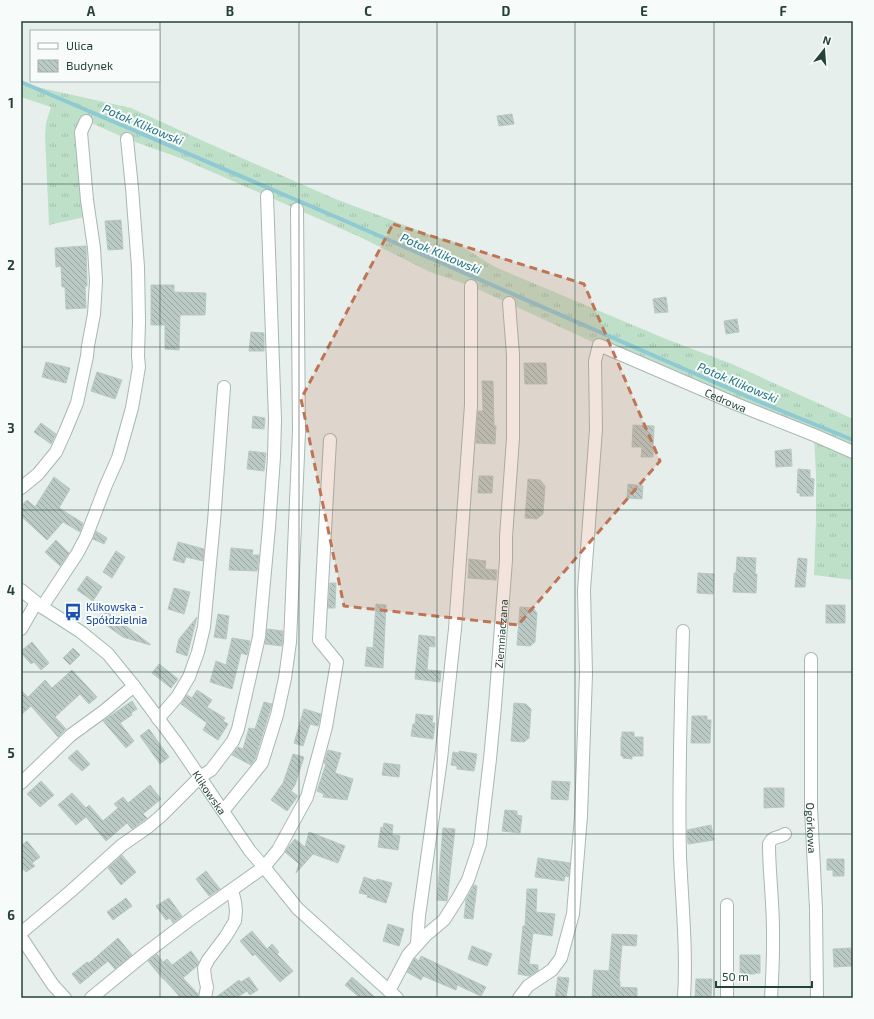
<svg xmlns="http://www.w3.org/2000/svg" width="874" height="1019" viewBox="0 0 874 1019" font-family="'Exo 2',sans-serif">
<defs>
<pattern id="grass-tufts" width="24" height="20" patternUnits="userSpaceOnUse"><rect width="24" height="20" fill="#bfe0c8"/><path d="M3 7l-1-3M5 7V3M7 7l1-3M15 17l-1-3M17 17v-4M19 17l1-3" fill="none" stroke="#a4c1ad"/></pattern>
<pattern id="building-back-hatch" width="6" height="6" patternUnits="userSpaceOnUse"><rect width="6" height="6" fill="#bbcac4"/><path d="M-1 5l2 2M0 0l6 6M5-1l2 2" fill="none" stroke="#98a6a0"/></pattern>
</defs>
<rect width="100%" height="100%" fill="#e6efeb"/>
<!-- grass -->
<path fill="url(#grass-tufts)" d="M21 82 28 85 131 108 210 144 333 198 436 237 453 241 495 267 666 339 732 364 853 419V580L814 575 816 520V474L814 435 599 345 471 286 430 272 360 237 267 196 180 158 127 139 87 121 89 216 49 225 45 136 46 123 51 107 21 97Z"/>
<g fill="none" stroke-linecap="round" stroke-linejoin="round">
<!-- stream -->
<path stroke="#8ec9d4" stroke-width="4" d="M21 82 343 220 760 402 853 440"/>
</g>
<!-- building -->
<path fill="url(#building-back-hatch)" stroke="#b8c9c2" d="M512 114 514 124 499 126 497 116Z
M121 220 123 249 108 250 105 221Z
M86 246 87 286H85L86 308 66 309 65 287H62L61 266 56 267 55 248Z
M151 285H174V292L206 293 205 315H180L179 350 165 349V325H151Z
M666 297 668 312 655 313 653 299Z
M737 319 739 332 726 334 724 321Z
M251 332 264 333V351H249Z
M46 362 70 368 66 383 42 377Z
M524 363H546L547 384H525Z
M97 372 122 380 115 399 91 391Z
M482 381H493L494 426H496L495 444 476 443 478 411H483Z
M253 416 265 418 264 429 252 428Z
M41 423 56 434 51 444 34 432Z
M633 425 654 426 653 457H641L642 447H632Z
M791 449 792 466 776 467 775 451Z
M249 451 266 453 264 471 247 469Z
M798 469 810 470V478L814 479 813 496H800V493H797Z
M479 476H493L492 493H478Z
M54 477 70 489 59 508 83 523 80 532 63 522 47 540 21 516V506L27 500 35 507Z
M528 479 540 480 545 486 543 514 537 519 525 518Z
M628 484 643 486 642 499 627 498Z
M96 531 107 538 104 544 93 539Z
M56 540 69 553 60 566 45 552Z
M178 542 204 549 203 561 186 557 184 563 173 560Z
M231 548 253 550 252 555H259L257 571 229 570Z
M116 551 125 557 112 578 103 572Z
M737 557 756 558 755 574H757L756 593 733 592 734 573H736Z
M798 558 807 559 805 587H795Z
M469 559 486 561 485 569 497 570 496 580 468 578Z
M698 573 714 574 713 594 697 593Z
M87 576 102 587 93 601 77 590Z
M330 583H336L335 608H328Z
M174 588 190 592 184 614 168 609Z
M376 604 386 605 383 668 365 666 367 647 373 648Z
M826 605H845V623H826Z
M520 607 533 608 537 613 535 642 530 646 517 645Z
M104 610 150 644V645L123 637 97 619Z
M218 614 229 616 226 639 214 637Z
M197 617 187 656 176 652 179 639Z
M267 629 283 631 282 646 265 644Z
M419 635 435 637V647L429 646 427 670 441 671 440 682 415 679Z
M232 638 250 641 247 655 241 653 232 689 210 682 216 661 226 665Z
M32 642 49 663 41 670 34 662 31 664 21 653V651Z
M73 648 80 655 70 665 63 658Z
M159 664 178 679 171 688 152 673Z
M72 670 97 697 89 704 80 694 55 717 66 729 58 737 31 706 21 715V690L28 697 45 680 52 688Z
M197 690 212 700 207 707 225 718 223 721 228 724 218 740 203 730 207 723 181 704 187 695 192 698Z
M132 701 137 709 131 713 132 715 120 723 134 741 126 748 103 721Z
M264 702 272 704 255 759 251 765 232 755 238 747 243 749 249 728 255 729Z
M514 703 526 704 531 709 529 738 524 742 511 741Z
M304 709 321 714 318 726 310 724 303 746 294 743Z
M416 714 433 716 432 723H435L433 739 411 736 413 724H415Z
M692 716H707V720H711L710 743H691Z
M149 729 169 757 160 764 140 736Z
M622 732H634V737H643V756H632V759L623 758V756H621V737H622Z
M77 750 90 764 82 771 68 758Z
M328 750 341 753 335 773 353 779 347 800 323 797 324 794 317 791 326 764 324 763Z
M459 751 477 754 474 771 457 769V766L451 765 453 752 459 753Z
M293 754 304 757 295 785 291 791 298 796 287 811 271 800 283 783Z
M384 763 400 765 399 777 382 775Z
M41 781 54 795 40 807 27 794Z
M552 781 570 782 568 800 551 799Z
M150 785 161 799 143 814 147 818 132 829 127 823 106 841 86 817 76 825 58 805 72 793 86 808 89 805 103 821 118 808 114 804 123 797 128 803Z
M764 788H784V807L764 808Z
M505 810 517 811V815L522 816 520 833 502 831Z
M384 823 393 825 392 835 400 836 398 850 378 847 381 827 383 828Z
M711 825 714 840 688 844 687 830Z
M443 828 455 829 447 901 437 900Z
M309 832 345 846 338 863 313 854 296 873 299 864 285 852 289 846 295 839 305 847Z
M27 841 40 857 32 863 35 866 26 872 24 869 21 871V846Z
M122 855 136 872 121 885 108 868Z
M538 858 570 863 569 877 565 876 564 881 535 877Z
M827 859H844V876H833V870H827Z
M206 871 220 889 209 896 196 879Z
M364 877 376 881 377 879 392 883 386 903 367 897 368 895 359 893Z
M474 885 477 886 473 919 464 918 466 900Z
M527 889H537L536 912 555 914 552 936 533 933 529 964 538 965V971L529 976 518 974 523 926H525Z
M126 898 132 906 113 920 107 912Z
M169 898 182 916 173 923 170 918 166 920 156 906Z
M388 924 404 929 399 946 383 941Z
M252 931 267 949 272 944 279 952 277 954 293 971 280 982 255 954 253 956 240 941Z
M612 934 637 935 636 946 622 945 619 981H620V987L637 988V998L592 997 594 970 609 971Z
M118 938 132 955 115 969 108 961 80 984 72 974 87 962 89 963Z
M472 946 492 954 487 966 468 959Z
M851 948 852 966 834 967 833 949Z
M191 951 199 962 197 966 183 978 198 994V998H181L164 979H163L148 961 157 954 163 962 167 959 172 965Z
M740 955H760V973H755V974H744V973H740Z
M421 956 486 987 481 996 457 985 456 990 423 976 421 980 407 972 414 959 415 958 419 961Z
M249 977 258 990 250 995 247 991 236 998H215L239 980 241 982Z
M352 977 376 998H360L345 985Z
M558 977 569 978 566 998H555Z
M696 979H712L711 998 695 997Z"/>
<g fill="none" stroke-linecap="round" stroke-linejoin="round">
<!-- street casing -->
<g stroke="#a8b8b2" stroke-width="14">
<g id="street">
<path d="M21 488 38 474 56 452 65 432 77 403 87 356 88 346 94 314 96 281 94 248 87 200 81 132 86 121"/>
<path d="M42 607 77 554 86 537 106 485 118 458 132 408 139 367 138 356 139 321 138 267 132 188 127 139"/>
<path d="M21 629 36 603"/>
<path d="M683 631C681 706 678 781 680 856 682 903 687 951 684 998"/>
<path id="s1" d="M811 659V808L816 909 817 998"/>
<path d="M158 719 177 697 189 677 198 652 204 627 214 521 224 387"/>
<path d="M21 783 71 735 104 711 134 686"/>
<path d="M223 811 262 763 277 715 285 678 290 642 299 431 297 209"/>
<path d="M727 905V998"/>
<path d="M21 933 71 891 122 845 148 827 161 816 200 777 211 770 233 741 238 729 259 637 269 527 274 457 275 419 267 196"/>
<path d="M21 937 53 985 65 998"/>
<path d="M417 944 419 916 441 759 455 629 471 405V286"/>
<path id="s2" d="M389 991 408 955 425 936 444 920 458 898 468 880 480 844 490 759 495 706 506 560V537L513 438V355L509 303"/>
<path d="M91 998 146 953 192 918 264 867 278 850 307 797 326 727 337 662 319 640 330 440"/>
<path d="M205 998 207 987 205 978 204 968 208 960 226 936 235 921 236 911 235 902 232 890"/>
<path id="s3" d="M519 998 528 986 552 970 561 958 573 914 581 816 584 731 586 674 584 590 596 429 595 361 599 345 736 404 814 435 853 452"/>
<path d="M771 998C773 967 774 934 772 903 771 883 769 864 769 844 773 835 778 839 785 834"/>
</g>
</g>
<!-- secondary casing -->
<g stroke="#a4bbb3" stroke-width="14">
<g id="secondary">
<path id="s4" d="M21 590 42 607 81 632 108 654 134 686 178 745 250 851 264 867 298 909 397 998"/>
</g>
</g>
<!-- street -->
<use href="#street" stroke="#fff" stroke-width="12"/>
<!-- secondary -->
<use href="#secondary" stroke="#fff" stroke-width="12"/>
</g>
<!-- marked area -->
<path fill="#c07456" fill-opacity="0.2" stroke="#c07456" stroke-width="3" stroke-dasharray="8 5" stroke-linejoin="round" d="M393 224 584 284 660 461 518 625 344 606 301 399Z"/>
<!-- grid -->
<path fill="none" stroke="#24423a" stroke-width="1" stroke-opacity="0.55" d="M160 21V998M299 21V998M437 21V998M575 21V998M714 21V998M21 184H853M21 347H853M21 510H853M21 672H853M21 834H853"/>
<!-- icons -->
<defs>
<g id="bus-bare" transform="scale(1.38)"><path d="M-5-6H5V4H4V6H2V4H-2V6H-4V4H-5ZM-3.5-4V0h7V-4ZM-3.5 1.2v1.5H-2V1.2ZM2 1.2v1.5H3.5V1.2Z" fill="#1a4fb4" stroke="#f7fbf9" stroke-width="2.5" paint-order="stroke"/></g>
</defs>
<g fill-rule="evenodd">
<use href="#bus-bare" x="73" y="612"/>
</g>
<g text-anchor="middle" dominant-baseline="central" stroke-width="4" stroke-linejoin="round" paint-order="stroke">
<!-- street labels -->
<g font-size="11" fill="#24423a" stroke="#f7fbf9">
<text stroke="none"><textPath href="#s3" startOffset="813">Cedrowa</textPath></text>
<text stroke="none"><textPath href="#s2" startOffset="387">Ziemniaczana</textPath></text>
<text stroke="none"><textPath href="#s4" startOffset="280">Klikowska</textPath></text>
<text stroke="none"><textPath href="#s1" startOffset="169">Ogórkowa</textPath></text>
</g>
<!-- transit labels -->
<g font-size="11" fill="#164399" stroke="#f7fbf9" text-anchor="start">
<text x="86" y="606">Klikowska -<tspan x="86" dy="13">Spółdzielnia</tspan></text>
</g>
<!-- water labels -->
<g font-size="12" font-style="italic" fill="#1c6f80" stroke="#f7fbf9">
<text transform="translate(143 124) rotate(23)">Potok Klikowski</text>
<text transform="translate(441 253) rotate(23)">Potok Klikowski</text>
<text transform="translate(738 382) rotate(23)">Potok Klikowski</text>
</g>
</g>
<!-- border -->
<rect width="874" height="1019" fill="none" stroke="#f7fbf9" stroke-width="44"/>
<!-- legend -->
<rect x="30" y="30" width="130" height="52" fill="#f7fbf9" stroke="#a3b1ad"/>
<rect x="38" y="43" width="20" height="6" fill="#ffffff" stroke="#a3b1ad"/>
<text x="66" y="50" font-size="12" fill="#24423a">Ulica</text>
<rect x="38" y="60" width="20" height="12" fill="url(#building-back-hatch)" stroke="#a3b1ad"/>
<text x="66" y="70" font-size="12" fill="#24423a">Budynek</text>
<!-- north arrow -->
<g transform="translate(824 50) rotate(17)" stroke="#f7fbf9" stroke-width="3" paint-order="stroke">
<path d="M0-3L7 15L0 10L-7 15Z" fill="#24423a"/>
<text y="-6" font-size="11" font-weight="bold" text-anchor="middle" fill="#24423a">N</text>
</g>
<!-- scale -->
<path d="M716 981v6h96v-6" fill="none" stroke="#24423a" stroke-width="2"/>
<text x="722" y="981" font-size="12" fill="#24423a" stroke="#f7fbf9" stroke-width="3" paint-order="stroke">50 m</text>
<rect x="22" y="22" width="830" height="975" fill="none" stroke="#24423a" stroke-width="1.5"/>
<g font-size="13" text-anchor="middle" font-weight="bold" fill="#24423a">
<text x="91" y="16">A</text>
<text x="230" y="16">B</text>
<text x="368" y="16">C</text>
<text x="506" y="16">D</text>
<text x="644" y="16">E</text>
<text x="783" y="16">F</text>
<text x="11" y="108">1</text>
<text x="11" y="270">2</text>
<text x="11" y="433">3</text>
<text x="11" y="595">4</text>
<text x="11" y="758">5</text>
<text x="11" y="920">6</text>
</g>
</svg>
